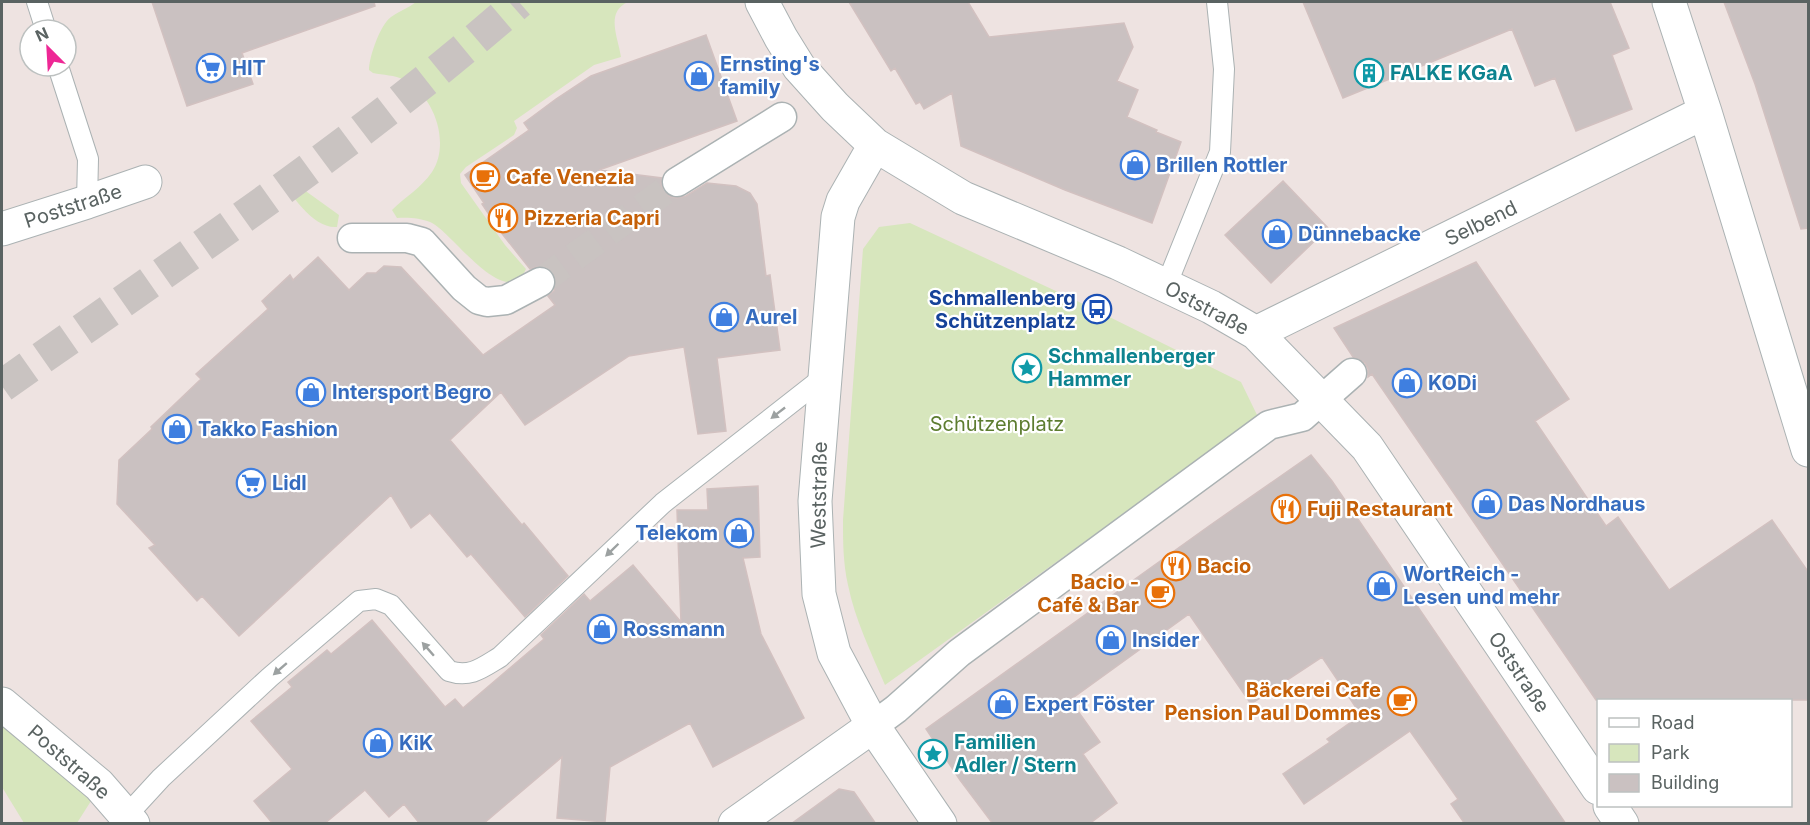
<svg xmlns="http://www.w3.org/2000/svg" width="1810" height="825" viewBox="0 0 1810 825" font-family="Inter,sans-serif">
<rect width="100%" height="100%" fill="#eee3e1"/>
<!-- green -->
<path fill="#d7e6bd" d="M416 2H628C605 12 618 37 621 57L594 65 514 121 517 128 514 135 466 167 460 174 461 183 505 245 526 269C506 314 450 229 430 222 421 218 407 217 397 218L392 210C405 197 421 188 432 172 451 143 434 95 404 80 395 75 383 75 373 73L369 70C369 57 380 25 391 17 399 11 409 8 416 2Z
M290 169 307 192 339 215 337 227C313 229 289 193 280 175Z
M910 223 1071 298 1241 382 1258 417 885 685C871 652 855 620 848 585 843 563 843 541 843 520L863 249 879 227Z
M2 725 91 801 77 823H24L2 787Z"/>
<!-- building -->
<path fill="#cac1c1" stroke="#d2c1c0" stroke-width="1.5" d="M152 2H374L375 6 242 53 253 84 187 106Z
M849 2H968L989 37 1124 23 1133 47 1117 81 1138 90 1127 117 1157 130 1156 132 1181 142 1152 223 1065 190 961 146 952 93 924 109 920 102 916 104 895 68 891 71Z
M1303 2H1610L1629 48 1612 55 1632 109 1576 131 1555 78 1535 86 1512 29 1343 98Z
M1724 2H1809V228L1801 229 1755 84Z
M706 35 737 121 599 170 662 178 661 183 663 191 669 196 677 198 686 196 707 183 736 186 750 193 757 204 766 276 770 275 780 350 717 358 726 431 698 434 684 347 629 356 525 425 501 392 450 440 522 525 524 523 568 576 525 617 471 554 467 557 430 513 411 528 391 495 239 636 202 596 197 601 149 548 155 545 117 504 119 460 152 429 151 427 201 379 196 374 268 309 262 301 290 275 293 280 318 257 349 290 367 273H376L384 266 401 267 483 355 555 305 548 296 554 291 556 283 554 274 549 268 541 266 530 269 500 231 482 204 484 203 465 175 529 130 524 123 556 99 591 76Z
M1283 181 1328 228 1271 283 1225 235Z
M1476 262 1569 399 1535 421 1606 526 1618 517 1669 590 1772 520 1809 573V700H1596L1372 374 1368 377V369L1365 363 1353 357 1334 328Z
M1311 455 1332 481 1566 824H1465L1451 804 1458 799 1410 731 1304 804 1283 774 1330 742 1327 739 1361 715 1322 657 1251 704 1189 614 1070 700 1100 742 1083 754 1117 803 1089 824H993L960 780 926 729 1209 526Z
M758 486 760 557 743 558 761 634 804 718 713 767 690 723 610 767 605 822 557 818 562 757 483 824H420L404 804 389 817 365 790 324 824H273L254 801 292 769 251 721 292 687 288 682 327 650 331 654 372 620 445 707 455 699 463 708 544 639 541 635 584 594 590 601 633 565 681 622 677 510H708L707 489Z
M839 789 854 792 876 824H791Z"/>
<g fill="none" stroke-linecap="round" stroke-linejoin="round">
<!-- pedestrian-tunnel -->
<path stroke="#c9c3c1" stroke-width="28" stroke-dasharray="28 14" stroke-linecap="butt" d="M540 282 677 182"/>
<!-- primary-tunnel -->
<path stroke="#c9c3c1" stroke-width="33" stroke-dasharray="33 16" stroke-linecap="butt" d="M2 386C177 262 358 144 519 2"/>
<!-- service casing -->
<g stroke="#abb2b3" stroke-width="22">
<path id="service" d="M37 2 46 30
M58 66 88 159 87 202
M1166 286 1220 152 1224 69 1217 2
M127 815 161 778 270 677 359 601 376 599 391 605 449 671C470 678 482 668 500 657L663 503 824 377"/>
</g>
<!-- pedestrian casing -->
<g stroke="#abb2b3" stroke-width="31">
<path id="pedestrian" d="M677 182 782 117
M352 238H407L422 242 464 288 479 300 487 302 506 300 540 282
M873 726 896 709 959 653 1269 425 1302 417 1352 373"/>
</g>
<!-- minor casing -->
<g stroke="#abb2b3" stroke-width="35">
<path id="minor" d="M762 2 781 38 799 67 835 107 875 145 963 198 1118 263 1211 307 1256 333 1367 447 1598 788
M1669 2 1705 112 1808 450
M875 145 843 201 838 217 815 501 819 594 834 653 873 726 940 824
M2 229 87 202 145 182
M1256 333 1705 112
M2 704 99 785 133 824
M1610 806 1622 824
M735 824 873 726"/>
</g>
<!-- service -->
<use href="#service" stroke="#fff" stroke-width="20"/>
<!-- pedestrian -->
<use href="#pedestrian" stroke="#fff" stroke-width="28"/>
<!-- minor -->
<use href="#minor" stroke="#fff" stroke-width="33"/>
</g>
<!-- one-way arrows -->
<defs><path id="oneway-solid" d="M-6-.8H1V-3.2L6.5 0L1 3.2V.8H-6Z" transform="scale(1.5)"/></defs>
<g fill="#9ca1a1">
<use href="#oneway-solid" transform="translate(778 413) rotate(142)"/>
<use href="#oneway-solid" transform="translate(612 550) rotate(136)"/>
<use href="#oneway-solid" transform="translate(428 649) rotate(-131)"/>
<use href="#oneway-solid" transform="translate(280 669) rotate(139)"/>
</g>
<!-- icons -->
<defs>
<g id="supermarket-ring" transform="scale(1.5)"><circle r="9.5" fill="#fff" stroke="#3f7fe0" stroke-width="1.5"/><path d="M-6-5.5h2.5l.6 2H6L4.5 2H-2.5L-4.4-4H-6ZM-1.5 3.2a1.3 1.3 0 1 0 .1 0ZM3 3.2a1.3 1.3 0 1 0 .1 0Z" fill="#3f7fe0"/></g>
<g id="building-ring" transform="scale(1.5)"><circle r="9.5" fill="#fff" stroke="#0f9aa8" stroke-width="1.5"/><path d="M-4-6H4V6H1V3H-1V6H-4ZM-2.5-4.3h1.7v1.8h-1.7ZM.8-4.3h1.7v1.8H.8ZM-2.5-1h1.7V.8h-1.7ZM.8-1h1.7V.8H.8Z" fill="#0f9aa8"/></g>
<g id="shop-ring" transform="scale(1.5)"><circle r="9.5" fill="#fff" stroke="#3f7fe0" stroke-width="1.5"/><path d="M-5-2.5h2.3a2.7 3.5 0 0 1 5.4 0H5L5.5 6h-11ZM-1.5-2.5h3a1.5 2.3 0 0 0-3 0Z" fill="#3f7fe0"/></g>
<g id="cafe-ring" transform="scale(1.5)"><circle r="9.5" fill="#fff" stroke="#e8710a" stroke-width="1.5"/><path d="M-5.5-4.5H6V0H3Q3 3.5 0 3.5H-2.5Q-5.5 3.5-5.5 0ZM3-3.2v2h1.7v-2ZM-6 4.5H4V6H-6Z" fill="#e8710a"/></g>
<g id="restaurant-ring" transform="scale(1.5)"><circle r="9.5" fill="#fff" stroke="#e8710a" stroke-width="1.5"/><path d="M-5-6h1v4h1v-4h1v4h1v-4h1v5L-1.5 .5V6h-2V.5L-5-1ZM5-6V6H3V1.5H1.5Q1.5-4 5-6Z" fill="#e8710a"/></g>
<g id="bus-ring" transform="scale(1.5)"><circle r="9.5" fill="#fff" stroke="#1a4fb4" stroke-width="1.5"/><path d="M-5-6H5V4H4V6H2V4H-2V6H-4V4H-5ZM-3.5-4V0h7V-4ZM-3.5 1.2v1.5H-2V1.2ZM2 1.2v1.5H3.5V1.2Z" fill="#1a4fb4"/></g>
<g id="sight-ring" transform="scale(1.5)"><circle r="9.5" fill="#fff" stroke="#0f9aa8" stroke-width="1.5"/><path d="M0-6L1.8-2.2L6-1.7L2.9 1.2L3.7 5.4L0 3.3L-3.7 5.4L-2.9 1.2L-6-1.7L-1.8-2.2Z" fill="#0f9aa8"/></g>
</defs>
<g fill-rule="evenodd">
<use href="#supermarket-ring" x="211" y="68"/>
<use href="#building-ring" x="1369" y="73"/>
<use href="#shop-ring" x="699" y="76"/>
<use href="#shop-ring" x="1135" y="165"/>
<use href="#cafe-ring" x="485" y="177"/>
<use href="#restaurant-ring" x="503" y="218"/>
<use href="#shop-ring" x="1277" y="234"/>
<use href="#bus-ring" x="1097" y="309"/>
<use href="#shop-ring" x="724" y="317"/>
<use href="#sight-ring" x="1027" y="368"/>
<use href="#shop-ring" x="1407" y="383"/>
<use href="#shop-ring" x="311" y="392"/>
<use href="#shop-ring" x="177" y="429"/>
<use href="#supermarket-ring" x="251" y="483"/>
<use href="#shop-ring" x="1487" y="504"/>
<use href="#restaurant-ring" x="1286" y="509"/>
<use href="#shop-ring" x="739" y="533"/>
<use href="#restaurant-ring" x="1176" y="566"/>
<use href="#shop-ring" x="1382" y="586"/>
<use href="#cafe-ring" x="1160" y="593"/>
<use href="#shop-ring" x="602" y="629"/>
<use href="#shop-ring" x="1111" y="640"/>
<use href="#cafe-ring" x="1402" y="701"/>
<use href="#shop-ring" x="1003" y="704"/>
<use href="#shop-ring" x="378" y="743"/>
<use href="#sight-ring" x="933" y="754"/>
</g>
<g text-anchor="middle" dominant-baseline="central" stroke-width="4.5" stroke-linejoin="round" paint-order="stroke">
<!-- shop labels -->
<g font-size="20" font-weight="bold" fill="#366cbe" stroke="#fff" text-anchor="start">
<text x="720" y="64">Ernsting's<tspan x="720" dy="23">family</tspan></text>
<text x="232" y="68">HIT</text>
<text x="1156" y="165">Brillen Rottler</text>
<text x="1298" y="234">Dünnebacke</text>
<text x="745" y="317">Aurel</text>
<text x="1428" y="383">KODi</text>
<text x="332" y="392">Intersport Begro</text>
<text x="198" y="429">Takko Fashion</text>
<text x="272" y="483">Lidl</text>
<text x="1508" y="504">Das Nordhaus</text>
<text x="718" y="533" text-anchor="end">Telekom</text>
<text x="1403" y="574">WortReich -<tspan x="1403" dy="23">Lesen und mehr</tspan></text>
<text x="623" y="629">Rossmann</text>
<text x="1132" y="640">Insider</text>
<text x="1024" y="704">Expert Föster</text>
<text x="399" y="743">KiK</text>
</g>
<!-- culture labels -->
<g font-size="20" font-weight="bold" fill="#0d838f" stroke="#fff" text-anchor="start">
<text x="1390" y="73">FALKE KGaA</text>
<text x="1048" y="356">Schmallenberger<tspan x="1048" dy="23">Hammer</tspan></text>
<text x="954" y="742">Familien<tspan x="954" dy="23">Adler / Stern</tspan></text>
</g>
<!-- food labels -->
<g font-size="20" font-weight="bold" fill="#c56008" stroke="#fff" text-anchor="start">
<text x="506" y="177">Cafe Venezia</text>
<text x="524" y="218">Pizzeria Capri</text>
<text x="1307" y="509">Fuji Restaurant</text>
<text x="1197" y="566">Bacio</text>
<text x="1139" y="582" text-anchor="end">Bacio -<tspan x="1139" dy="23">Café &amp; Bar</tspan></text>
<text x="1381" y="690" text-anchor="end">Bäckerei Cafe<tspan x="1381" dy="23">Pension Paul Dommes</tspan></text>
</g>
<!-- street labels -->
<g font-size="20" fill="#5a6362" stroke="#fff">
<text transform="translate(73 206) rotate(-18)">Poststraße</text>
<text transform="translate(1481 223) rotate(-26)">Selbend</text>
<text transform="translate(1207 308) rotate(28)">Oststraße</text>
<text transform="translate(819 495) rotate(-89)">Weststraße</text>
<text transform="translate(1519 672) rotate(56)">Oststraße</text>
<text transform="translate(69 762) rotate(41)">Poststraße</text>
</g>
<!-- transit labels -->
<g font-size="20" font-weight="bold" fill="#164399" stroke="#fff" text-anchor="end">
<text x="1076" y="298">Schmallenberg<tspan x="1076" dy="23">Schützenplatz</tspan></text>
</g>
<!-- park labels -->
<g font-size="20" fill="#5d7d30" stroke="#fff">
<text x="997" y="424">Schützenplatz</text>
</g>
</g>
<!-- border -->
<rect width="1810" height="825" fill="none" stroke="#5a6362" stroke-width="6"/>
<!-- legend -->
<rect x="1597" y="699" width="195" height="108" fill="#ffffff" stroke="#bdc1c0" stroke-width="1.5"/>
<rect x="1609" y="718" width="30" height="9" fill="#ffffff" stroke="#bdc1c0" stroke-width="1.5"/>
<text x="1651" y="729" font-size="18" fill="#5a6362">Road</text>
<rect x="1609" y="744" width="30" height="18" fill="#d7e6bd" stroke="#bdc1c0" stroke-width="1.5"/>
<text x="1651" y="759" font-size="18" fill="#5a6362">Park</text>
<rect x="1609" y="774" width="30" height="18" fill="#cac1c1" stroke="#bdc1c0" stroke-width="1.5"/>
<text x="1651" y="789" font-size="18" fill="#5a6362">Building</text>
<!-- north arrow -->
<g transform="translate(48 48) rotate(336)"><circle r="28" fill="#ffffff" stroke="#bdc1c0" stroke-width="1.5"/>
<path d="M0-4.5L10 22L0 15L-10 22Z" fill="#ee2795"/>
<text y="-9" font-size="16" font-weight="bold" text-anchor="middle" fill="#5a6362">N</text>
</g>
</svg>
